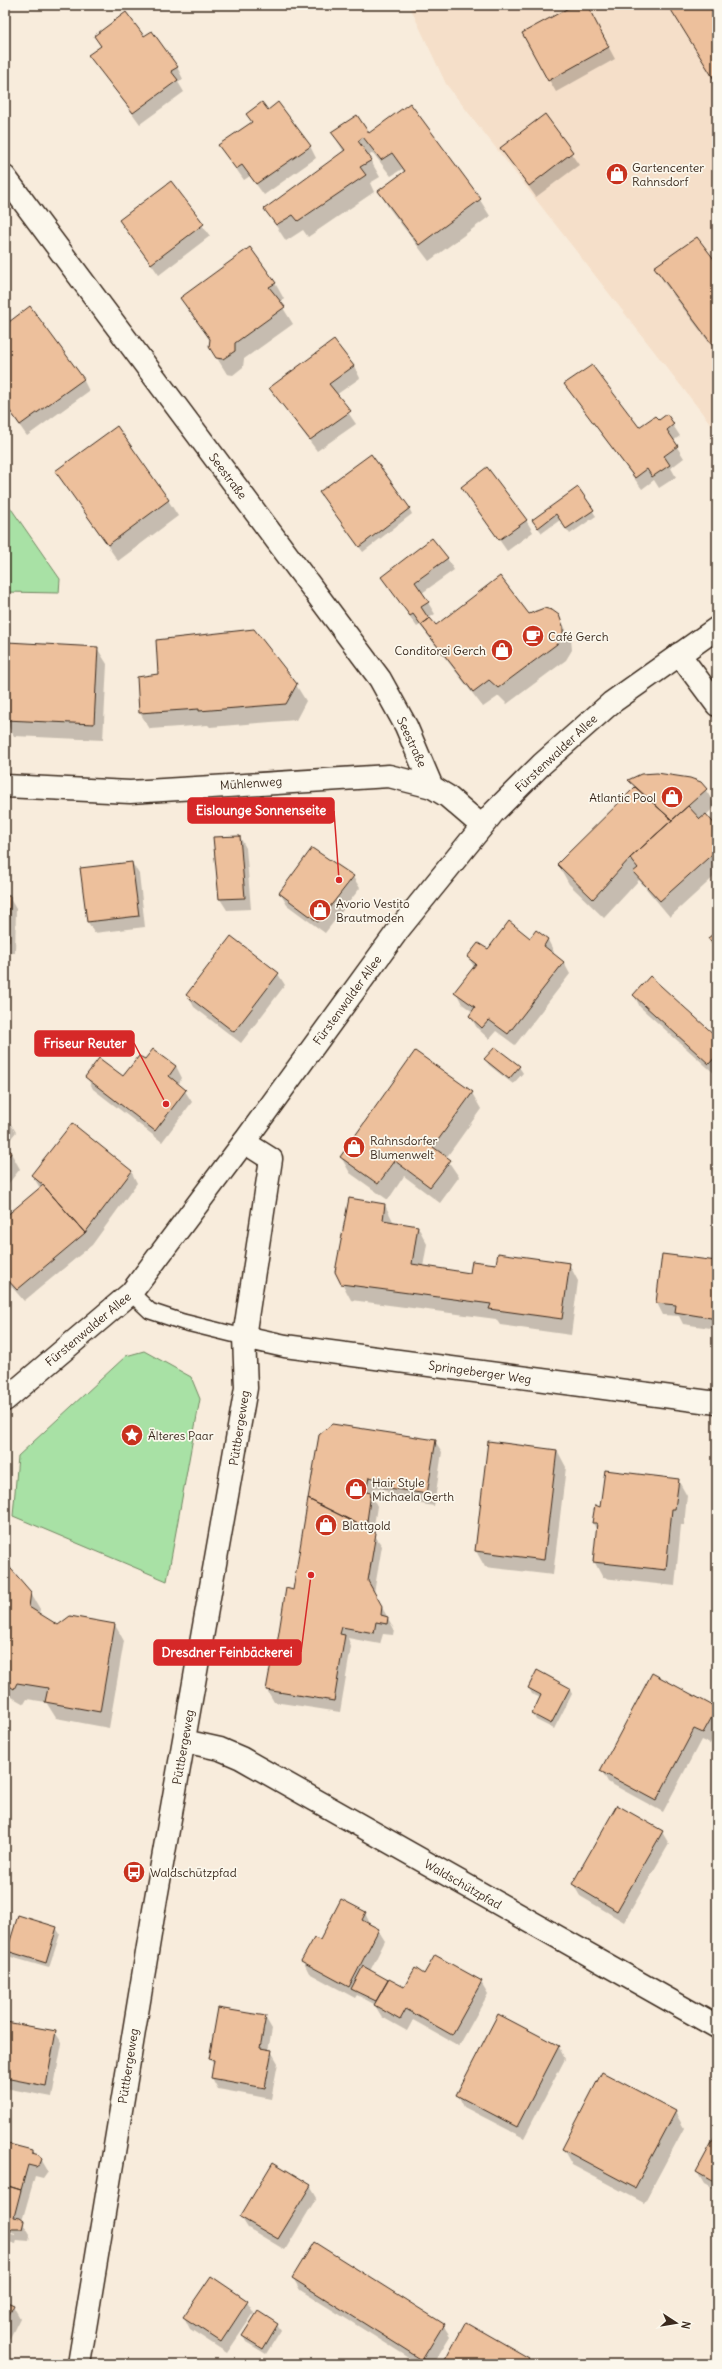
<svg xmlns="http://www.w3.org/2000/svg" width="722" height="2369" viewBox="0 0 722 2369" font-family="Delius,sans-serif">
<rect width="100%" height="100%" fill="#f8ecdc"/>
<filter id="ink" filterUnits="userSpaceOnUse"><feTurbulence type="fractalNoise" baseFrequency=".025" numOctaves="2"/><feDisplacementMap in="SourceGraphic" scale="8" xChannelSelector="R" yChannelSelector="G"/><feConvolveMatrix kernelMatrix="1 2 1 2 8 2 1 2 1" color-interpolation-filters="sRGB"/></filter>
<g filter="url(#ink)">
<!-- built -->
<path fill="#f5dfc9" d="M409 5H717V432L446 84Z"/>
<!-- green -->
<path fill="#a8e1a5" stroke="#728662" d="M5 500 60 579 59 593 5 592Z
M144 1351 191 1377 200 1399 167 1581 13 1516 18 1456 126 1356Z"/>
<!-- shadow -->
<path fill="#0003" d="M576 5H586L615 59 556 92 549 80Z
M95 36 144 37 177 67 183 79 178 82 184 92 140 124 90 55 101 47Z
M409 105 480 200 490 216 429 261 389 208 379 192 405 173 402 169 391 176 373 153 368 156 380 177 370 183 374 192 308 237 303 230 286 241 265 209 344 152 332 132 369 134Z
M268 111 310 146 316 158 264 195 250 176 244 180 219 145 252 122 247 114Z
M544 115 579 165 536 197 501 148Z
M171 183 210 236 159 275 120 220Z
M717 265V353L665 284 656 268Z
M275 283 284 299 280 303 293 324 244 359 243 367 233 375 227 374 210 347 211 342 181 298Z
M5 326 83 379 89 391 27 436 5 405Z
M354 366 360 378 336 395 356 424 317 451 270 388Z
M565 384 639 428 659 421 667 416 680 436 673 441 684 458 671 468 676 477 659 488 654 480 642 489Z
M57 472 168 500 178 516 118 561Z
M462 487 526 520 533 532 507 551Z
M578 489 596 516 570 534 560 520 542 533 533 521Z
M324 498 409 508 412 514 363 552Z
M447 558 454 570 422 593 435 614 429 618 436 626 529 615 536 610 547 609 558 615 571 639 572 650 566 660 507 704 499 696 483 707 420 625 417 627 383 577Z
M8 643 97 648 107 664 103 740 14 736 5 720Z
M159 675 296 685 306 701 296 720 210 727 208 725 150 729 140 713Z
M630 780 701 783 716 806 706 815 717 828V874L670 917 639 880 604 918 569 884 558 864 635 788Z
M240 837 246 848 251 909 227 910 220 899Z
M132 863 139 874 145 927 94 933 88 922Z
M353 877 360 888 325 933 287 905 280 893Z
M5 897H9L16 909 15 953H5Z
M536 931 548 940 554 952 553 954 564 963 570 974 515 1045 496 1031 489 1039 477 1028 470 1016 473 1012 462 1004 456 992 475 968 468 957 530 939Z
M278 974 285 985 241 1043 194 1007 188 995Z
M634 995 717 1039 716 1075 640 1007Z
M495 1048 519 1067 523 1073 513 1084 489 1065 485 1059Z
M153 1050 176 1066 182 1078 178 1085 185 1091 192 1102 162 1142 93 1089 87 1077H123L145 1060Z
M472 1093 481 1109 446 1158 459 1177 440 1203 404 1176 388 1200 350 1173 341 1157Z
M5 1115 16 1132 5 1146Z
M5 1148 11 1153 20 1169 5 1188Z
M131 1171 137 1183 92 1245 24 1301 5 1279V1218L40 1188 32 1175Z
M385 1205 394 1223 418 1227 427 1244 423 1267 471 1274 497 1266 569 1264 578 1281 571 1335 500 1325 496 1319 351 1300 342 1283Z
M663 1255 717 1262V1329L683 1324 679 1316 663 1315 657 1303Z
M320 1436 435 1441 442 1452 434 1506 391 1499 386 1490 375 1488 373 1498 377 1506 373 1533 382 1546 374 1593 394 1629 393 1635 383 1634 380 1644 348 1638 351 1647 340 1712 274 1702 267 1690 294 1591Z
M557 1450 566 1467 553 1575 485 1567 476 1551Z
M678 1480 687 1496 684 1525H681L675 1586 603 1578 594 1561 597 1531 593 1523 595 1507 601 1508Z
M5 1563 30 1592 40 1609 39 1615 58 1626 115 1625 124 1641 109 1728 56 1718 46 1702 27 1699 24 1704 10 1696 5 1688Z
M529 1688H569L572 1694 554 1729 536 1720 533 1714 541 1698 532 1694Z
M716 1709 717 1731 710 1744 701 1740 663 1812 608 1782 602 1771Z
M5 1827 8 1832 5 1844Z
M662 1832 669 1844 624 1922 580 1896 573 1884Z
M365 1913 371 1926 378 1930 385 1941 370 1971 405 1988 425 1975 481 1982 488 1994 459 2046 413 2020 407 2031 382 2017 374 2004 357 1995 355 1998 309 1973 303 1961 320 1942Z
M19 1916 56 1928 60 1934 49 1968 11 1957 8 1951Z
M499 2015 559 2047 565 2059 524 2138 464 2107 458 2095Z
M265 2017 272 2029 268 2051H271L278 2063 271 2099 218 2089 212 2078 214 2065 210 2059Z
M6 2024 55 2032 62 2043 52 2097 5 2088Z
M675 2112 684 2128 644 2203 572 2165 563 2149Z
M717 2135V2191L704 2184 697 2172Z
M5 2144 31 2151 41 2159 48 2171 43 2178 35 2176 22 2221 30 2234 29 2241 17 2240 16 2244 5 2241V2232L15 2235V2233L5 2230Z
M310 2185 317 2197 285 2250 248 2228 241 2217Z
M293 2278 443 2325 450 2336 433 2364H419L300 2290Z
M5 2302 13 2306 20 2318 5 2348Z
M247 2302 254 2313 227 2353 190 2329 184 2317Z
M277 2324 281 2330 266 2354 246 2342 243 2336Z
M529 2359 532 2364H449L447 2360Z"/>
<!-- building -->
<path fill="#edc09c" stroke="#3b2a1e" d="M574 5H587L609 47 548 81 522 33Z
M668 5H717V84Z
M126 12 144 36 152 31 178 67 171 71 178 80 133 113 88 55 101 46 94 36Z
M262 102 268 110 278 102 311 146 256 184 242 165 236 169 218 145 252 122 246 114Z
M410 103 481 199 419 245 378 191 405 171 392 153 381 160 363 137 358 141 372 160 360 167 366 175 298 221 293 215 276 225 264 209 345 150 331 132 357 115 369 133Z
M545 114 573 152 529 186 500 148Z
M171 181 204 224 151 264 119 220Z
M697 237 717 263V351L654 267Z
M250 247 276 283 269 287 285 307 235 343V351L223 359 216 358 209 347 210 339 180 298Z
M30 306 84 379 20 425 5 404V325Z
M334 340 354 366 329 384 351 411 310 440 269 388Z
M592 365 639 427 655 416 659 420 667 414 674 424 667 430 678 446 664 456 670 465 652 477 647 469 635 478 564 384Z
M117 426 169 500 108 545 55 471Z
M371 454 410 508 359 547 319 492Z
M487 467 527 520 499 540 461 487Z
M578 487 594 510 566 529 556 514 538 528 532 520Z
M432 538 448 558 415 582 429 602 421 607 429 619 421 625 413 614 410 616 381 577Z
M500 576 529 614 544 608 552 610 559 615 563 626V633L557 644 498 688 489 680 473 692 421 625 430 618 436 625Z
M254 629 297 684 286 704 199 711V709L139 713 137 677 158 674 156 640Z
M7 642 98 647 94 724 5 720Z
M657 773 690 778 701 782 707 789 672 820 628 780 641 774Z
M635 787 672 820 630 858 593 899 557 864Z
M688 806 700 819 706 814 717 827V850L660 901 633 872 638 868 630 858Z
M240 836 245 898 219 899 213 837Z
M312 848 354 876 318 922 279 893Z
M132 862 139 916 87 922 80 868Z
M5 896H10L9 942H5Z
M509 921 530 938 536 930 548 939 544 946 564 962 508 1034 489 1020 482 1028 469 1016 475 1007 454 992 476 964 467 957 478 943 488 949Z
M717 931V950L708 938Z
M231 936 279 973 234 1032 186 995Z
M650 976 717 1037V1055L709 1064 633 995Z
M495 1047 520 1066 509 1079 484 1059Z
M153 1049 176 1066 169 1076 186 1090 155 1131 85 1077 99 1058 123 1076 139 1056 145 1059Z
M415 1051 473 1092 433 1147 451 1160 430 1187 395 1161 378 1184 340 1157Z
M72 1123 132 1171 85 1233 43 1185 31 1175Z
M5 1147 12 1152 5 1161Z
M43 1185 85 1233 17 1290 5 1277V1217Z
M349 1198 385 1204 383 1220 418 1226 412 1264 470 1273 472 1261 496 1264 498 1253 570 1263 562 1319 489 1309 491 1304 341 1284 335 1272Z
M662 1254 717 1261V1319L675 1312 676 1305 656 1303Z
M332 1424 436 1440 427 1494 383 1487 384 1480 369 1477 366 1492 371 1493 366 1528 308 1499 319 1435Z
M488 1441 557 1450 544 1560 475 1551Z
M605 1470 679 1479 675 1509H672L666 1570 593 1562 597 1523H592L595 1505 600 1507Z
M717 1495V1513L714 1512Z
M308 1499 376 1533 368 1581 382 1606 381 1615 388 1617 387 1624 376 1622 374 1633 342 1627 340 1634 345 1635 334 1701 266 1690 271 1663H274L286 1588 293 1590Z
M5 1562 31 1592 29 1607 58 1625 70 1616 115 1624 100 1712 45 1702 48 1688 17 1683 14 1689 5 1683Z
M537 1670 570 1688 551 1724 532 1714 541 1695 528 1688Z
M652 1673 717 1708 703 1733 694 1729 656 1801 600 1771Z
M617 1805 663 1831 617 1911 572 1884Z
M341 1899 366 1912 362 1920 379 1929 349 1987 301 1961 314 1938 320 1940Z
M18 1915 57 1927 46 1963 7 1951Z
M435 1955 482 1981 452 2035 406 2009 400 2020 374 2005 389 1979 404 1987 415 1968 424 1974Z
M363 1966 388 1980 376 2001 351 1989Z
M218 2008 266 2016 260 2048 272 2050 265 2088 211 2078 214 2060 209 2059Z
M498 2014 559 2046 517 2127 456 2095Z
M6 2022 56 2031 46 2086 5 2078Z
M602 2072 676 2111 635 2188 562 2149Z
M717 2133V2184L696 2172Z
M5 2143 32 2150V2153L39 2155 42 2159 40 2164 36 2167 28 2165 21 2190 5 2185Z
M273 2162 311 2185 278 2239 240 2217Z
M5 2185 21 2190 14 2217 20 2218 24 2221 22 2229H11L10 2233 5 2231Z
M314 2242 444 2324 422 2360 292 2278Z
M211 2276 248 2301 221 2342 183 2317Z
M5 2301 14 2305 5 2323Z
M258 2311 278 2324 263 2349 242 2336Z
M466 2322 529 2358 526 2364H453L445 2360Z"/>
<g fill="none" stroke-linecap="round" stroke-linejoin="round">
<!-- service casing -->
<g stroke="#3b2a1e" stroke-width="18">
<path id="service" d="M131 1293 150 1311 183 1322 244 1337"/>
</g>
<!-- minor casing -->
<g stroke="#3b2a1e" stroke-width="25">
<path id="minor" d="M5 177 380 679 406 726 432 787
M679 654 717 705
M5 786 130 792 389 776 432 787 447 796 482 826
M244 1337 285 1346 717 1403
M184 1741 220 1749 241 1758 717 2027
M79 2364 156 1898 246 1388 244 1337 271 1159 244 1142"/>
</g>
<!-- secondary casing -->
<g stroke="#3b2a1e" stroke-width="25">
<path id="secondary" d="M5 1400 131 1293 244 1142 399 929 493 813 542 764 611 703 717 628"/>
</g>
<!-- service -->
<use href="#service" stroke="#fbf7ec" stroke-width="15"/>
<!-- minor -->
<use href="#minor" stroke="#fbf7ec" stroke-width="22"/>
<!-- secondary -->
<use href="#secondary" stroke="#fbf7ec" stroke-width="22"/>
</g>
</g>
<!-- icons -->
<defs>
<g id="shop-disc" transform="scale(1.15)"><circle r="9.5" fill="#c8321e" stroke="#fbf7ec"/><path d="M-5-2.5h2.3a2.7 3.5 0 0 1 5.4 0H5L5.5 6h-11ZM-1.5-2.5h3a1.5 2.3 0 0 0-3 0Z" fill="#fff"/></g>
<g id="cafe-disc" transform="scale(1.15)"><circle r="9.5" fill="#c8321e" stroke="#fbf7ec"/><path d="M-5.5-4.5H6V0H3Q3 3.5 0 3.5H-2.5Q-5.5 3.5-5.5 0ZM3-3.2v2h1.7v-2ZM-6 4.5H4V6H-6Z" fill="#fff"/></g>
<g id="sight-disc" transform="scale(1.15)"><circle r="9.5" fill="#c8321e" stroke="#fbf7ec"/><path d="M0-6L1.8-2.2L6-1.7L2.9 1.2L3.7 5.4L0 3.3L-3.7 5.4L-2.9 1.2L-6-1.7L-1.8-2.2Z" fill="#fff"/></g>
<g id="bus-disc" transform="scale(1.15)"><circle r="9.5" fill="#c8321e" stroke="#fbf7ec"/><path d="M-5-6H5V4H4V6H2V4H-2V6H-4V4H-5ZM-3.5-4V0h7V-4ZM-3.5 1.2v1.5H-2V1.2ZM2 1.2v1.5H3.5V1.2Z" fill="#fff"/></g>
</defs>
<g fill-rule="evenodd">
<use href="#shop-disc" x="617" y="174"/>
<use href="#cafe-disc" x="533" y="636"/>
<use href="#shop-disc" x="502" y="650"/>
<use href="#shop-disc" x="672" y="797"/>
<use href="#shop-disc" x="320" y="910"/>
<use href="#shop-disc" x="354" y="1147"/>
<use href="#sight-disc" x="132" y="1435"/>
<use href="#shop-disc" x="356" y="1489"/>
<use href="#shop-disc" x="326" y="1525"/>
<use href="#bus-disc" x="134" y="1872"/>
</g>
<g text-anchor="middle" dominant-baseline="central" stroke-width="3.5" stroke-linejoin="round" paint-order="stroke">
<!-- poi labels -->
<g font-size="12" fill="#3b2a1e" stroke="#fbf7ec" text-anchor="start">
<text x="632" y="167">Gartencenter<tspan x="632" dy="14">Rahnsdorf</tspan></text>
<text x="548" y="636">Café Gerch</text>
<text x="486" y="650" text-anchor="end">Conditorei Gerch</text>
<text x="656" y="797" text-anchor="end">Atlantic Pool</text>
<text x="336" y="903">Avorio Vestito<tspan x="336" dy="14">Brautmoden</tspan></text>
<text x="370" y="1140">Rahnsdorfer<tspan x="370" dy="14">Blumenwelt</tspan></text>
<text x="148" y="1435">Älteres Paar</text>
<text x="372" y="1482">Hair Style<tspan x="372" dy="14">Michaela Gerth</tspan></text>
<text x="342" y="1525">Blattgold</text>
<text x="150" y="1872">Waldschützpfad</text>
</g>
<!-- street labels -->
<g font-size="12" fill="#3b2a1e" stroke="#fbf7ec">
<text transform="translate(228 476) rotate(53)">Seestraße</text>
<text transform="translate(412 742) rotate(65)">Seestraße</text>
<text transform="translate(556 753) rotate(-43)">Fürstenwalder Allee</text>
<text transform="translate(251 783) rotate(-4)">Mühlenweg</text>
<text transform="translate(347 1000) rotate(-54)">Fürstenwalder Allee</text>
<text transform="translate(88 1329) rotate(-40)">Fürstenwalder Allee</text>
<text transform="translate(480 1372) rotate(8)">Springeberger Weg</text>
<text transform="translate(239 1428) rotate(-81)">Püttbergeweg</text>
<text transform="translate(183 1747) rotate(-80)">Püttbergeweg</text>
<text transform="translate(463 1884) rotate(30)">Waldschützpfad</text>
<text transform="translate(128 2066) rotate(-81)">Püttbergeweg</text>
</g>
</g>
<!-- callouts -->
<path fill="none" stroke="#d62828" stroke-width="1.5" d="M339 880L334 811M166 1104L134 1043M311 1575L301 1652"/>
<g fill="#d62828" stroke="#fbf7ec" stroke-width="1.5">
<circle cx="339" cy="880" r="4"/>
<circle cx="166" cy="1104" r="4"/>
<circle cx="311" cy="1575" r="4"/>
</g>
<g fill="#d62828" stroke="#d62828" stroke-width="1.5">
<rect x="188" y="798" width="146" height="25" rx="4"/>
<rect x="35" y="1031" width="99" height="25" rx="4"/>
<rect x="154" y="1640" width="147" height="25" rx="4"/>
</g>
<g font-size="13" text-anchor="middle" font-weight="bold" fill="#fff">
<text x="261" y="815">Eislounge Sonnenseite</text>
<text x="85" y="1048">Friseur Reuter</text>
<text x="227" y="1657">Dresdner Feinbäckerei</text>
</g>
<!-- margin -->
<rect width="722" height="2369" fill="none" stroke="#fbf7ec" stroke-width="20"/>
<rect x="10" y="10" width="702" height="2349" fill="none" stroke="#3b2a1e" stroke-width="1.5" filter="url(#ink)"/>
<!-- north arrow -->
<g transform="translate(676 2323) rotate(102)" stroke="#fbf7ec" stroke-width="3" paint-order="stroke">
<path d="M0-3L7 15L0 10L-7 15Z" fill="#3b2a1e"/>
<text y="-6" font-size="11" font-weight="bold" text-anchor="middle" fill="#3b2a1e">N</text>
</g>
</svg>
